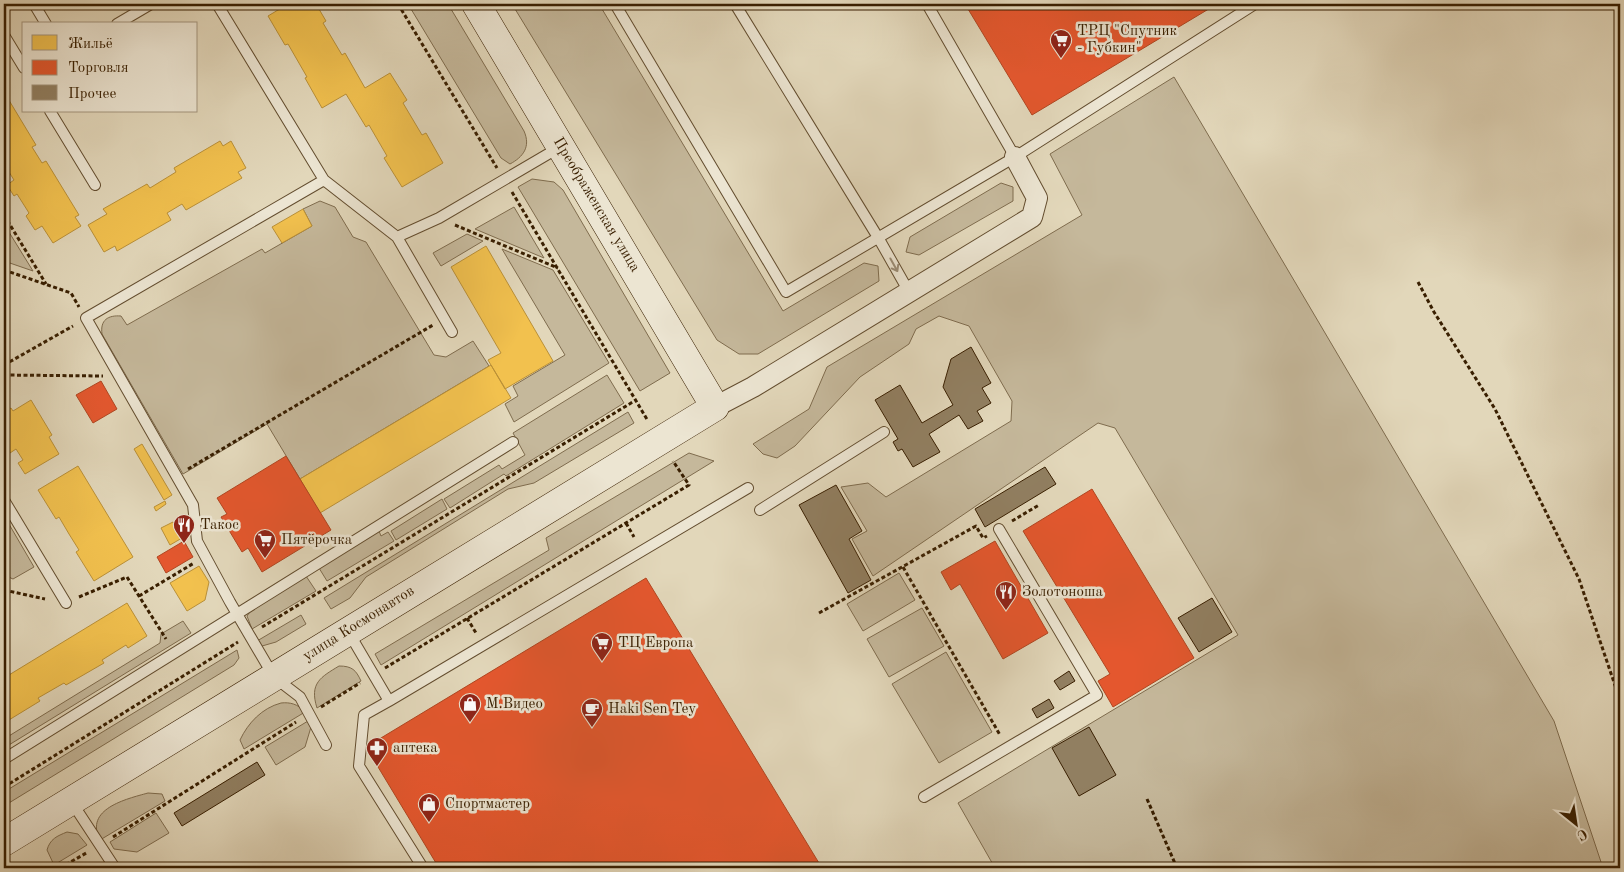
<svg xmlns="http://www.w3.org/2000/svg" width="1624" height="872" viewBox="0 0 1624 872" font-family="'Old Standard TT',serif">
<rect width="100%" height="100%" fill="#e2d7ba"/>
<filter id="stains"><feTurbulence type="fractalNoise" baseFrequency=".004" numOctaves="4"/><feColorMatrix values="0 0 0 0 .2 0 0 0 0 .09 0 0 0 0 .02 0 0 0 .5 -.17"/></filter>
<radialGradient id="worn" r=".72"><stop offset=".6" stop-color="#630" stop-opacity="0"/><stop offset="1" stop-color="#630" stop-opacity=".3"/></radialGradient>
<!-- green -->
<path fill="#c5b89b" stroke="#7f6c4e" d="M408 4H448L524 131C531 147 523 157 510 164L501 158Z
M512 4H599L783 311 864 263 878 266 879 281 758 354H739L717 340Z
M1174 77 1554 721 1603 868H995L958 803 1238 635 1115 428 1098 423 873 576 852 539 867 531 841 487 868 483 886 497 1011 421 1012 401 969 326 939 316 916 329 909 344 860 377 795 446 777 458 763 454 753 444 809 409 827 367 1082 215 1050 154Z
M532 179 554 182 563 190 670 373 640 391 518 187Z
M1001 183 1013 187V201L919 255 906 252 910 237Z
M320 201 335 207 353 237 366 242 434 355 446 357 473 341 489 366 300 479 267 424 183 474 102 334C100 320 108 315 121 316L127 325 262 249 265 253 312 226 303 209Z
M514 207 544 258 475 229Z
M4 224 33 271 4 261Z
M467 234 483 241 441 266 433 253Z
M502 249 553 270 609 363 514 422 505 404 518 396 513 386 565 355Z
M607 375 624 403 506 476 504 474 450 508 444 499 499 465 502 469 525 455 513 433Z
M628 412 634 423 534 483 508 489 366 577 350 598 331 609 324 598Z
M689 453 714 461 381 665 375 654 549 550 546 538Z
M442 499 447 509 396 540 391 531Z
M6 519 34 567 13 579 4 575V520Z
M379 531 381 536 388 532 394 541 327 581 319 568Z
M899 573 915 600 863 631 847 604Z
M306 576 316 591 252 629 247 616 252 609Z
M922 608 944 646 889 677 867 639Z
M301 615 306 624 276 642 262 646 257 641Z
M183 621 191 633 4 748V739L160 643 161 634Z
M237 650 239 658 234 665 4 806V792Z
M946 652 992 732 939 763 892 684Z
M339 666C352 666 356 670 361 681L317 708C309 683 321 677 339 666Z
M281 703C290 702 298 704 305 712L244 749 240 740C248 723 262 708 281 703Z
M308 721 311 727 305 747 276 765 265 747Z
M148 793 162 794 165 801 100 840C84 809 126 799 148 793Z
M156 813 169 833 137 852 114 849 110 842Z
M67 832 78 834 87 845 54 865 47 850C50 839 57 836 67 832Z"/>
<!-- homes -->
<path fill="#f2c14e" stroke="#ba9037" d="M288 4H316L326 21 323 23 342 55 345 53 365 88 390 73 407 100 403 103 422 135 426 133 443 163 402 187 384 158 387 156 369 125 366 127 346 94 322 108 305 78 307 77 288 44 285 45 268 16Z
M4 92 36 145 32 147 42 163 46 161 79 215 75 217 81 226 53 243 42 226 35 230 26 216 29 213 17 194 14 196 7 185 14 180 4 164Z
M220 141 223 146 231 141 246 168 238 172 242 178 186 210 182 204 167 213 171 220 117 251 115 246 104 252 88 225 107 214 103 209 147 184 150 188 176 172 174 168Z
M303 209 312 226 282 243 272 227Z
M486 246 553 361 505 389 488 360 501 353 451 267Z
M491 365 511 398 320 513 300 479Z
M31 400 52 435 49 437 59 454 25 474 18 463 23 460 16 449 4 457V412L11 408 13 411Z
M142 444 172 495 164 500 134 449Z
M78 466 133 557 94 581 76 552 79 550 69 534 59 517 56 519 38 490Z
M165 501 166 504 156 511 154 507Z
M173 522 182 538 170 545 161 528Z
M199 566 209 582 205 600 187 611 170 583Z
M127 603 147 636 128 648 126 645 102 660 104 663 66 685 64 683 38 698 40 701 4 723V678Z"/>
<!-- shops -->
<path fill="#e4572e" stroke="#b14620" d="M965 4H1217L1032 115Z
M101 381 117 409 93 423 76 395Z
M286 456 331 530 262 572 248 548 242 552 221 517 227 514 217 498Z
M1092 489 1194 658 1113 707 1098 681 1110 674 1023 531Z
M184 541 193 557 166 573 157 557Z
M995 541 1048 633 1003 659 960 584 951 590 941 572Z
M646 578 822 868H439L366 747Z"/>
<!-- building -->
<path fill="#917f61" stroke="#391f01" d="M971 347 991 383 982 388 991 403 977 411 983 421 968 429 959 415 929 434 940 452 913 467 902 449 898 451 893 442 898 439 875 400 900 385 922 423 953 405 943 387 951 359Z
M1045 467 1056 484 985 527 975 509Z
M836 485 862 531 849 539 871 580 848 593 799 505Z
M1212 598 1232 632 1199 652 1178 618Z
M1069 671 1075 681 1060 690 1054 681Z
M1049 699 1054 708 1037 718 1032 709Z
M1089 727 1116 775 1079 796 1052 748Z
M257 762 265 775 182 826 174 813Z"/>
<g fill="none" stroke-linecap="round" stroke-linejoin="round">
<!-- service casing -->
<g stroke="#634d2f" stroke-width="12">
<path id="service" d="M34 4 46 24
M217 4 324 180
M615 4 786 292 1015 157 1255 4
M735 4 879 239 909 292
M927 4 1015 157
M117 24 151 4
M4 35 24 68
M50 111 95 185
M397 237 439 218 560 147
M4 500 66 603
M760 510 884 432
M349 633 389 701 748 488
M389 701 364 715 359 766 423 868
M326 745 300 697 274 677 230 602 197 541 193 505 86 318 324 180 397 237 452 332
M4 759 513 442
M924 797 1097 695 999 529
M71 801 115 868"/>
</g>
<!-- minor casing -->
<g stroke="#634d2f" stroke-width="22">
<path id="minor" d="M715 407 753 387 1032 217 1037 198 1015 157"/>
</g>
<!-- secondary casing -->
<g stroke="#391f01" stroke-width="29">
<path id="secondary" d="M4 842 715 407 476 4"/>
</g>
<!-- path -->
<path stroke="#391f01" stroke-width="3" stroke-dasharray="4 2.5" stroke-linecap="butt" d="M398 4 497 168
M512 192 648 421
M4 215 46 284
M455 225 558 268
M4 270 71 293 79 307
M1418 282 1434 312 1495 409 1579 579 1620 700
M4 365 73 326
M4 375 103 376
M188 469 433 325
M1012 521 1039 505
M626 523 634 537
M903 567 1000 735
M4 590 45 599
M139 596 194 563
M79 597 127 577 166 639
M819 613 976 526 983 538 987 536
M467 618 476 633
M262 627 636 400
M385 668 689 485 673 461
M321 707 360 683
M4 787 238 642
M1147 799 1177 868
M113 837 296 722
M60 868 88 852"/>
<!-- service -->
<use href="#service" stroke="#ece5d2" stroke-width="10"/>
<!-- minor -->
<use href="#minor" stroke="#ece5d2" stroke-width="20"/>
<!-- secondary -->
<use href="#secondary" stroke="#ece5d2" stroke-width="28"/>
</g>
<!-- one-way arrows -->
<defs><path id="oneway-shaft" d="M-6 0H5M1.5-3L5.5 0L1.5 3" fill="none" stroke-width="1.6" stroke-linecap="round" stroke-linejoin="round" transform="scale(1.25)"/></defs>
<use stroke="#9b8c74" href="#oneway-shaft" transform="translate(894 265) rotate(61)"/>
<!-- icons -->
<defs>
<g id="supermarket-pin" transform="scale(1.125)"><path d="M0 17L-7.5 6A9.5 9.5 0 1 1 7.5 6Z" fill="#8f2418" stroke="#ece5d2"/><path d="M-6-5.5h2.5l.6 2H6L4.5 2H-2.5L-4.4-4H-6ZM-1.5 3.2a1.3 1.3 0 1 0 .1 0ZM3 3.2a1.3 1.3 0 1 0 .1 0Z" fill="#fff"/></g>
<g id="restaurant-pin" transform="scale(1.125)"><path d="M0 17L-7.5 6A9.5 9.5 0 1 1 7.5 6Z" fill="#8f2418" stroke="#ece5d2"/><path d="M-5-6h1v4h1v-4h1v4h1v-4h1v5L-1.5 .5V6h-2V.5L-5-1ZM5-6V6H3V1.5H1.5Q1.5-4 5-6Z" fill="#fff"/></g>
<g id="shop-pin" transform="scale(1.125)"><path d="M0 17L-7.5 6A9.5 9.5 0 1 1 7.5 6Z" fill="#8f2418" stroke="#ece5d2"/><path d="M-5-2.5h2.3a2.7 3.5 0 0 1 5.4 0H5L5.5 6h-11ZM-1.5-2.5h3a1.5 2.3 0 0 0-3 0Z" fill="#fff"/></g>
<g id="cafe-pin" transform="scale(1.125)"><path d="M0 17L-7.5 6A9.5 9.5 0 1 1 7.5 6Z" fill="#8f2418" stroke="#ece5d2"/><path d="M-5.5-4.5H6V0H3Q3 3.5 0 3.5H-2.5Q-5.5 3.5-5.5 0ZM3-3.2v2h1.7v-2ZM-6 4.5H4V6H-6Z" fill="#fff"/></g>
<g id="pharmacy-pin" transform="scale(1.125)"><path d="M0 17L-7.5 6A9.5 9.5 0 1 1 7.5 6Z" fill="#8f2418" stroke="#ece5d2"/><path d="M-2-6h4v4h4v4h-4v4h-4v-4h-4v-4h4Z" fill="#fff"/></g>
</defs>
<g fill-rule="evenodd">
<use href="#supermarket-pin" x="1061" y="40"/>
<use href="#restaurant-pin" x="184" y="525"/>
<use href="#supermarket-pin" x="265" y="540"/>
<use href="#restaurant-pin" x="1006" y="592"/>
<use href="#supermarket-pin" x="602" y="643"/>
<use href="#shop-pin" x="470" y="704"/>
<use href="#cafe-pin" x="592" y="709"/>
<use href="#pharmacy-pin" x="377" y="748"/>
<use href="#shop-pin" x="429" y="804"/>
</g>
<g text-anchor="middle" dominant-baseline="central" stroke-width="5" stroke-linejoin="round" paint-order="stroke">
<!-- poi labels -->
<g font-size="15" fill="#391f01" stroke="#ece5d2" text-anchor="start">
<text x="1077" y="31">ТРЦ "Спутник<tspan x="1077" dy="17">- Губкин"</tspan></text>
<text x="200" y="525">Такос</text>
<text x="281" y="540">Пятёрочка</text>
<text x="1022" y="592">Золотоноша</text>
<text x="618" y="643">ТЦ Европа</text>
<text x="486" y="704">М.Видео</text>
<text x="608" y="709">Haki Sen Tey</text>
<text x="393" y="748">аптека</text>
<text x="445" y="804">Спортмастер</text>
</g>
<!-- street labels -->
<g font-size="15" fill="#391f01" stroke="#ece5d2">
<text transform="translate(596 205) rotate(59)">Преображенская улица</text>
<text transform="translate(359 624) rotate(-32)">улица Космонавтов</text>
</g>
</g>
<!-- margin -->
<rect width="1624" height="872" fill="none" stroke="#e2d7ba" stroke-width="20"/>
<rect x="5" y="5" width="1614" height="862" fill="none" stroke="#391f01" stroke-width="2.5"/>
<rect x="10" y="10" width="1604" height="852" fill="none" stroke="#391f01"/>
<!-- legend -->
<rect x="22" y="22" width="175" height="90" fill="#ece5d2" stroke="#a4967e"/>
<rect x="32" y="35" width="25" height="15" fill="#f2c14e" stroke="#a4967e"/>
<text x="68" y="48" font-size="15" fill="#391f01">Жильё</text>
<rect x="32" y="60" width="25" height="15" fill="#e4572e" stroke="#a4967e"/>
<text x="68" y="72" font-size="15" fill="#391f01">Торговля</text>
<rect x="32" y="85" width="25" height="15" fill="#917f61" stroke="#a4967e"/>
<text x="68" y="98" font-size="15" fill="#391f01">Прочее</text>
<!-- north arrow -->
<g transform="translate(1576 824) rotate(150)" stroke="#ece5d2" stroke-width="4" paint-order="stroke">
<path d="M0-4L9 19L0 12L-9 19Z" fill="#391f01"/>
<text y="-8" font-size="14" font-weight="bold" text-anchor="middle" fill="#391f01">С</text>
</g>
<rect width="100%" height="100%" filter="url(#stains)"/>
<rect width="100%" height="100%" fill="url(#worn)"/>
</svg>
